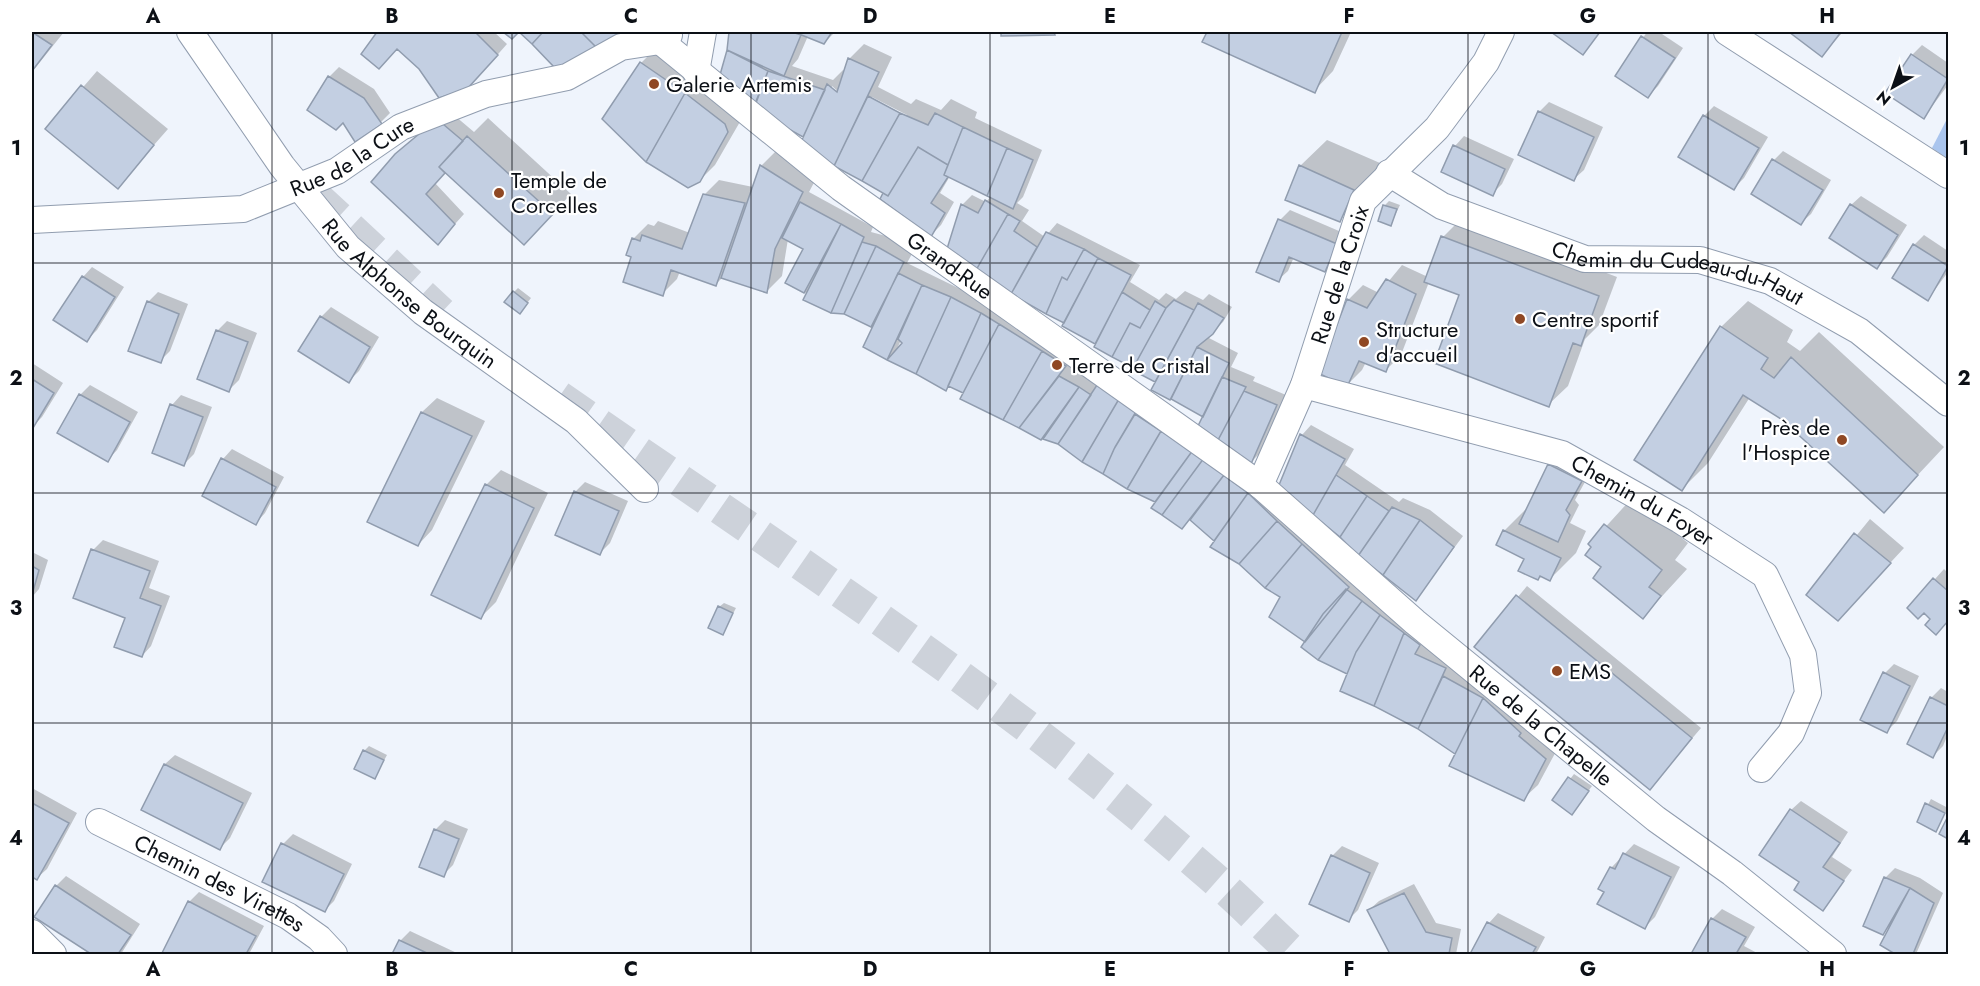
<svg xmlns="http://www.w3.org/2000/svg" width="1980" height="986" viewBox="0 0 1980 986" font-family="Jost,sans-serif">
<rect width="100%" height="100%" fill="#eff4fc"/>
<!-- green -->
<path fill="#aac5ee" d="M1948 117V159L1932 148Z"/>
<!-- shadow -->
<path fill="#0003" fill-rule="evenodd" d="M32 32H64L32 72Z
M379 32H494L507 44 477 78 420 68 398 48 363 54Z
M521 32H618L598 48 556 67Z
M731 32H835L824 43 808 36 798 59 792 66 833 80 843 70 845 72 849 59 864 44 892 57 878 87 911 104 916 99 941 110 951 99 977 112 975 118 1042 150 1023 197 1017 203 1029 210 1022 221 1045 237 1057 223 1140 265 1130 282 1159 300 1166 293 1176 299 1185 291 1203 300 1209 294 1232 307 1223 322 1207 337 1238 353 1231 367 1255 377 1253 381 1286 395 1260 453 1251 462 1199 428 1205 416 1153 390 1157 381 1096 347 1097 344 1064 326 1066 322 1012 293 948 252 962 205 972 195 986 202 991 196 950 176 940 193 954 202 941 225 931 235 885 193 835 165 803 141 807 130 803 135 720 81 729 48ZM832 86 843 96 832 90ZM872 97 907 115 906 117 872 100Z
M1002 32H1056L1002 35Z
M1208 32H1351L1333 71 1314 91 1204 41Z
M1552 32H1601L1582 53Z
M1647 32H1659L1683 48 1658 86 1648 96 1617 76Z
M1791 32H1843L1822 55Z
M1922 45 1948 63V85L1924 117 1912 55Z
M656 48 741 120 715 165 699 181 641 63Z
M339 67 374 89 390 113 381 122 344 121 309 109 329 77Z
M97 71 168 129 117 187 47 129Z
M1549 102 1603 127 1584 170 1574 179 1539 112Z
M1714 106 1768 137 1744 178 1734 188 1680 156 1704 116Z
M448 110 474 132 488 118 571 194 543 224 446 171 435 183 464 214 438 243 396 155Z
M1464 136 1514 159 1502 184 1492 194 1455 146Z
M1327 140 1380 163 1366 193 1339 220 1300 166Z
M776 151 817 177 809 192 873 227 871 232 886 236 913 252 907 263 991 304 1075 355 1068 365 1100 384 1108 376 1560 744 1538 785 1523 799 1419 728 1375 704 1282 597 1191 518 1182 527 1158 502 1127 488 1059 443 1042 439 1004 418 968 385 962 391 864 347 878 318 871 325 844 313 831 312 805 299 806 293 787 283 805 249 788 239 782 276 767 291 723 277 716 284 680 271 677 279 662 294 633 256V239L648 224 654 226 658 221 690 233 705 194 719 180 753 187 761 166ZM901 340 904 343 896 351Z
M1783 151 1831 180 1811 214 1801 223 1774 160Z
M1861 196 1907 225 1887 257 1877 267 1851 205Z
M1389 201 1400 205 1391 224 1384 206Z
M1290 210 1346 234 1335 260 1325 270 1294 257 1288 271 1278 280 1258 272 1280 220Z
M1462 218 1617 277 1599 325 1585 339 1568 386 1548 405 1461 294 1429 282 1401 355 1386 370 1366 362 1362 370 1347 385 1348 300 1363 285 1379 293 1402 265 1428 277 1443 237Z
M1924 235 1948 251V272L1928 299 1914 245Z
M92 267 124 287 97 330 87 340 83 277Z
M518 288 531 298 524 307 514 292Z
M158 292 188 304 170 351 160 361 148 302Z
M1748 301 1793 330 1787 342 1800 351 1819 332 1944 447 1884 511 1782 418 1750 397 1708 463 1681 490 1721 327Z
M331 307 379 337 359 371 349 381 321 317Z
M227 321 257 333 239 380 229 390 217 331Z
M32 363 63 383 42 417 32 427Z
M90 385 138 412 117 450 108 460 80 395Z
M181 395 212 407 194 454 184 464 172 405Z
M437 398 485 421 432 530 418 545 422 412Z
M1311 425 1354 449 1345 465 1399 502 1403 498 1430 510 1463 536 1416 599 1359 555 1281 485 1302 435Z
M232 449 284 477 265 513 256 523 223 459Z
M1559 455 1591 471 1575 500 1579 505 1570 523 1586 531 1576 553 1550 579 1526 558 1504 531 1530 505 1549 465Z
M501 470 548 493 496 602 481 617 486 485Z
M585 482 628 501 610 543 600 553 575 492Z
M1632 498 1688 543 1675 560 1687 569 1643 617 1603 567 1590 544Z
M1870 519 1904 548 1838 619 1808 595Z
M103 540 159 561 149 588 170 596 151 646 142 656 127 617 75 597 93 550Z
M32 552 48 560 39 589 32 597Z
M1944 569 1948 573V620L1936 633 1932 618 1924 611 1909 608Z
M1527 586 1701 728 1650 788 1476 647Z
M724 603 736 608 723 633 719 607Z
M1894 664 1919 676 1897 721 1887 731 1885 673Z
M1941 688 1948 692V734L1943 746 1933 756 1931 698Z
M369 746 387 755 375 777 364 751Z
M175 755 252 793 230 838 220 848 143 810 165 764Z
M1574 774 1592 786 1576 808 1554 800Z
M32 788 77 813 47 869 37 878 32 875Z
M1931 799 1948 808 1936 830 1919 821Z
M1801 801 1848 832 1832 857 1852 870 1823 909 1801 881 1791 810Z
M445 820 468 829 453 865 443 875 435 830Z
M293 834 352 864 334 901 325 910 283 844Z
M1634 844 1680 867 1655 917 1645 927 1611 868Z
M1342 846 1379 863 1358 910 1348 920 1332 856Z
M1895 868 1920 878 1943 893 1916 954H1898L1882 944 1892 924 1883 933 1865 926 1885 878Z
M66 876 140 924 121 954H94L36 917 56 886Z
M1414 884 1436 923 1461 929 1456 954H1391L1369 910 1379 901Z
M199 892 264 926 249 954H169L164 952 189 902Z
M1722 909 1755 927 1744 946 1759 954H1692L1712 919Z
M1498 913 1545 937 1536 954H1472L1489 923Z
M410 931 459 954H394L400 941Z"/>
<!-- building -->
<path fill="#c3cfe2" stroke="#909cae" stroke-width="1.5" d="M32 32 52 45 32 71Z
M377 32H475L498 55 467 89 439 98 419 69 397 49 379 69 361 54Z
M503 32H543L532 44 519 32 512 39Z
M543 32H581L598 49 556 69 532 44Z
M581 32H621L598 49Z
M729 32H792L801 35 784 76 727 50Z
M794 32H832L824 44Z
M1001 32H1054L1055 35 1001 36Z
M1207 32H1342L1315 93 1202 42Z
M1551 32H1600L1583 55Z
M1789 32H1841L1822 57Z
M1641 36 1675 58 1648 98 1615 76Z
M727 50 768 71 756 103 718 82Z
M1911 54 1948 79 1924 119 1885 93Z
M848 58 879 72 834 166 801 142 827 84 837 92Z
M640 62 685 93 646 162 602 119Z
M768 71 825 90 803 137 753 109Z
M328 76 364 98 382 124 355 142 343 123 336 130 307 110Z
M81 85 154 145 118 189 45 129Z
M685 93 725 124 728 132 700 182 688 188 646 162Z
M868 96 900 113 862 181 834 166Z
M1538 111 1594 137 1574 181 1518 155Z
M900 113 928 125 935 113 963 127 948 165 918 147 888 196 862 181Z
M1703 115 1759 148 1734 190 1678 157Z
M437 119 463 141 439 167 445 173 426 194 455 224 438 245 371 182 395 154Z
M963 127 1007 148 987 196 944 175Z
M467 136 553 214 524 245 439 167Z
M1453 145 1505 169 1493 196 1441 172Z
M918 147 948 165 944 175 948 177 931 203 945 213 931 237 880 199 883 193 888 196Z
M1007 148 1033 160 1013 209 987 196Z
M1772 159 1823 190 1801 225 1751 194Z
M760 165 803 192 775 249 767 293 721 278Z
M1299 165 1354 190 1340 222 1285 200Z
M703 194 745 203 716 286 671 270 663 296 623 282 631 257 626 255 632 238 640 241 642 235 682 249Z
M985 200 1008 214 975 272 946 252 961 204 978 213Z
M800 202 841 224 804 293 785 283 803 249 782 238Z
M1850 204 1898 235 1877 269 1829 238Z
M1383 205 1397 209 1391 226 1378 221Z
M1008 214 1020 221 1014 231 1037 247 1011 294 975 272Z
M1278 219 1337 244 1325 272 1289 257 1279 282 1256 272Z
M841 224 864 237 831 313 803 300Z
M1046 232 1084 249 1067 280 1062 277 1046 314 1011 294Z
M1441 236 1599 296 1581 346 1573 343 1549 407 1434 363 1459 295 1424 282Z
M862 242 876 246 844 314 831 313Z
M1913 244 1948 266 1928 301 1892 278Z
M876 246 904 262 871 327 844 314Z
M1084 249 1098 258 1064 323 1046 314 1062 277 1067 280Z
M1098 258 1131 275 1095 344 1062 326Z
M898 273 922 285 887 360 863 347Z
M82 276 115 297 87 342 53 320Z
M1386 279 1416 294 1386 372 1359 361 1347 387 1318 373 1347 299 1367 308Z
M922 285 951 297 916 374 887 360 902 343 898 339Z
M513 291 528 303 520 314 504 302Z
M1122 292 1150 310 1140 328 1130 323 1112 357 1094 347Z
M951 297 981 313 946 391 916 374Z
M1174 300 1194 310 1155 382 1132 370 1166 308Z
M147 301 179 314 161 363 128 351Z
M1155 301 1166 308 1133 368 1112 357 1130 323 1140 328Z
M1198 303 1224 318 1213 334 1197 347 1170 400 1151 390Z
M981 313 999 324 963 393 948 386Z
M320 316 370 347 349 383 298 351Z
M999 324 1042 351 1003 420 960 399Z
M1720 326 1768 358 1761 369 1774 378 1791 357 1918 475 1884 513 1781 419 1743 395 1682 491 1634 460Z
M216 330 248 342 229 392 197 379Z
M1197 347 1229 363 1203 417 1171 399Z
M1042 351 1066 366 1019 428 1003 420Z
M1059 376 1079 387 1041 440 1019 428Z
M1222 377 1246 387 1218 440 1197 428Z
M32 379 54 393 33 428H32Z
M1097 385 1119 399 1082 462 1058 444Z
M1079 387 1091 395 1058 444 1043 439Z
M1244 391 1277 405 1251 464 1216 444Z
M79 394 130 422 108 462 57 433Z
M1119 399 1137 410 1115 447 1103 474 1082 462Z
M170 404 203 417 184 466 152 453Z
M421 412 472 436 418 546 367 522Z
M1135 414 1161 431 1127 489 1103 474 1114 449Z
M1161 431 1193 450 1155 502 1127 489Z
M1300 434 1345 459 1313 515 1279 485Z
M1193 450 1204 458 1162 515 1151 508Z
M221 458 276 487 256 525 202 496Z
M1204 458 1224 475 1182 529 1162 515Z
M1548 464 1582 481 1566 510 1570 515 1558 542 1519 524Z
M1224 475 1248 493 1214 541 1190 520Z
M1336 475 1367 496 1340 537 1313 515Z
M485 484 534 508 481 619 431 595Z
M574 491 619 511 600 555 555 535Z
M1248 493 1277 521 1239 564 1210 547Z
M1367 496 1389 511 1358 556 1340 537Z
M1392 507 1420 520 1383 575 1358 556Z
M1420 520 1454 547 1416 601 1383 575Z
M1277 521 1302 544 1265 588 1239 564Z
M1604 524 1662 570 1649 587 1661 596 1643 619 1593 578 1601 567 1585 555 1591 547 1588 544Z
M1503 530 1561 558 1550 581 1540 576 1538 580 1518 571 1524 559 1496 545Z
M1854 533 1891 563 1838 621 1806 595Z
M1302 544 1349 587 1305 642 1269 617 1280 597 1265 588Z
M91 549 150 571 140 598 161 606 142 657 114 647 125 618 73 598Z
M32 566 39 570 32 595Z
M1933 578 1948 591V621L1936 635 1925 625 1930 619 1924 613 1918 619 1907 608Z
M1346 589 1362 601 1318 660 1301 647 1323 614Z
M1516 595 1692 738 1650 790 1474 647Z
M1362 601 1380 615 1356 652 1347 674 1318 660Z
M718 606 733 613 723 635 708 628Z
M1380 615 1404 633 1374 706 1340 691 1356 652Z
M1404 633 1420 645 1415 654 1446 668 1418 729 1374 706Z
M1883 672 1910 686 1887 733 1860 720Z
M1443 676 1483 698 1455 754 1418 729Z
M1930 697 1948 706V727L1933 758 1907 744Z
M1483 698 1521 733 1519 736 1546 759 1524 801 1449 766Z
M363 750 384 760 375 779 354 769Z
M164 764 243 803 220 850 141 810Z
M1568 777 1589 791 1572 815 1552 800Z
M32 803 69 823 37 880 32 877Z
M1925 803 1945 813 1936 832 1917 822Z
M1790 809 1840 843 1823 867 1844 881 1823 911 1794 890 1799 882 1759 855Z
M1948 816V839L1939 834Z
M434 829 459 839 444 877 419 867Z
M281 843 344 874 325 912 262 882Z
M1623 853 1671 877 1645 929 1597 904 1604 892 1598 889 1610 867 1615 869Z
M1331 855 1370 873 1349 922 1309 904Z
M1884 877 1910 888 1883 935 1863 926Z
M55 885 131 935 118 954H91L34 917Z
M1910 888 1934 903 1913 954H1895L1880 945Z
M1404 893 1426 932 1452 938 1449 954H1390L1367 910Z
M188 901 256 936 246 954 162 953Z
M1711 918 1746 937 1736 954H1691Z
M1487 922 1536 947 1532 954H1470Z
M399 940 429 954H392Z"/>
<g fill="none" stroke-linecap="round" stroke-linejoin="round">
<!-- primary-tunnel -->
<path stroke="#cdd2da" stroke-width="33" stroke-dasharray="33 16" stroke-linecap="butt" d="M314 195 441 313
M559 397C777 549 1002 694 1203 869 1235 896 1264 926 1295 954"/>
<!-- street casing -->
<g stroke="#919daf" stroke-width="28">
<g id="street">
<path id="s1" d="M190 32 282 166 348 247 423 312 576 421 645 489"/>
<path id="s2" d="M649 32 841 188 1260 485 1415 622 1656 819 1732 873 1833 954"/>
<path d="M1727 32 1948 175"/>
<path d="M696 72 703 32"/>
<path id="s3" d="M1389 173 1442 206 1585 259 1700 260 1770 281 1859 331 1948 403"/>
<path id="s4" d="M32 220 243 209 337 171 401 127 486 94 567 77 621 47 660 41 669 35"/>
<path id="s5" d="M1304 385 1562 454 1680 520 1765 575 1803 655 1808 693 1791 733 1761 769"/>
<path id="s6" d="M1260 485 1304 385 1363 201 1437 128 1486 62 1501 32"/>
<path id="s7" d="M99 822 288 916 319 938 334 954"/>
<path d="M32 933 53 954"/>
</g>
</g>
<!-- street -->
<use href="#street" stroke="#fff" stroke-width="26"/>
</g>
<!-- grid -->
<path fill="none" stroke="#0c1016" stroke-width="1.5" stroke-opacity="0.55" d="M272 32V954M512 32V954M751 32V954M990 32V954M1229 32V954M1468 32V954M1708 32V954M32 263H1948M32 493H1948M32 723H1948"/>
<!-- markers -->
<g fill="#8f4824" stroke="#fff" stroke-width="2">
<circle cx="654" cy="84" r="6"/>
<circle cx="499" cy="193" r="6"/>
<circle cx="1520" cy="319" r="6"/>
<circle cx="1364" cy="342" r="6"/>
<circle cx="1057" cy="365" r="6"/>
<circle cx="1842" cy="440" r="6"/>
<circle cx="1557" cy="671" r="6"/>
</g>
<g text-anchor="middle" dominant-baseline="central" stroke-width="4.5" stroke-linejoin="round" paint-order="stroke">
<!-- poi labels -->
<g font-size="22" fill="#0c1016" stroke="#fff" text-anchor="start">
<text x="666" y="84">Galerie Artemis</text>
<text x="511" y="180">Temple de<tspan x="511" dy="25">Corcelles</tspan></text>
<text x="1532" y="319">Centre sportif</text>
<text x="1376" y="329">Structure<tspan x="1376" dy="25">d'accueil</tspan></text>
<text x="1069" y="365">Terre de Cristal</text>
<text x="1830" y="427" text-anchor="end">Près de<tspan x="1830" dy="25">l'Hospice</tspan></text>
<text x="1569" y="671">EMS</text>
</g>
<!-- street labels -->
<g font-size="22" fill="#0c1016" stroke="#fff">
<text stroke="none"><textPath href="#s4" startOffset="333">Rue de la Cure</textPath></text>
<text stroke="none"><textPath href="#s2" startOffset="381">Grand-Rue</textPath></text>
<text stroke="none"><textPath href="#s3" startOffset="310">Chemin du Cudeau-du-Haut</textPath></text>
<text stroke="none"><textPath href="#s6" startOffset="225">Rue de la Croix</textPath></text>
<text stroke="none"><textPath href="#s1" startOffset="344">Rue Alphonse Bourquin</textPath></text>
<text stroke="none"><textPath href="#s5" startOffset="360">Chemin du Foyer</textPath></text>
<text stroke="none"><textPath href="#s2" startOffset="1131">Rue de la Chapelle</textPath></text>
<text stroke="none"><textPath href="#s7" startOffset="135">Chemin des Virettes</textPath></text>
</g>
</g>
<!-- border -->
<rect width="1980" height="986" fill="none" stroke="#ffffff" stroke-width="66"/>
<!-- north arrow -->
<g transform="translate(1893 87) rotate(220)" stroke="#ffffff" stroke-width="4.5" paint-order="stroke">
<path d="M0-4.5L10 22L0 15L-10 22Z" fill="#0c1016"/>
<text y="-9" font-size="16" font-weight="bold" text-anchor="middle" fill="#0c1016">N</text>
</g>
<rect x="33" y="33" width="1914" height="920" fill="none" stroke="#0c1016" stroke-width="2"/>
<g font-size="20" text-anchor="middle" font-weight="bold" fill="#0c1016">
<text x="153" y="23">A</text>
<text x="392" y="23">B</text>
<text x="631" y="23">C</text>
<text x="870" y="23">D</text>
<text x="1110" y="23">E</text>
<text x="1349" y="23">F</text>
<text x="1588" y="23">G</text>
<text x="1827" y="23">H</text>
<text x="16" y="155">1</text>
<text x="1964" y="155">1</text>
<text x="16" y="385">2</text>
<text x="1964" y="385">2</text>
<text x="16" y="615">3</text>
<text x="1964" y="615">3</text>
<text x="16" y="845">4</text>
<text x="1964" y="845">4</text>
<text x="153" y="976">A</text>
<text x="392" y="976">B</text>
<text x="631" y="976">C</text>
<text x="870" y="976">D</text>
<text x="1110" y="976">E</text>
<text x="1349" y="976">F</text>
<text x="1588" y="976">G</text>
<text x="1827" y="976">H</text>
</g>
</svg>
